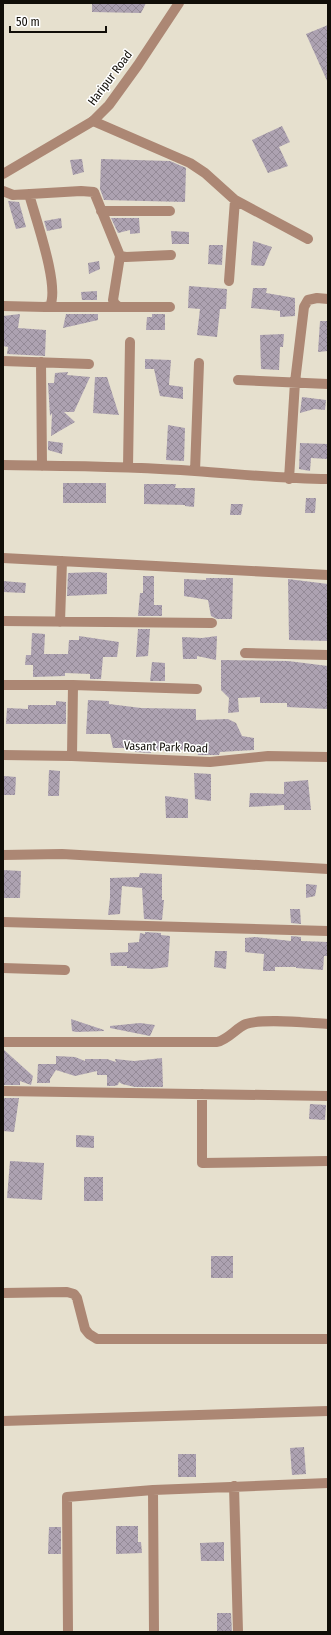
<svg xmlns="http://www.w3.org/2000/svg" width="331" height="1635" viewBox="0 0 331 1635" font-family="'Fira Sans Condensed',sans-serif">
<defs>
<pattern id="building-cross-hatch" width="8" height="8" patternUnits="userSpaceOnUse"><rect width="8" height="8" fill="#ada2b1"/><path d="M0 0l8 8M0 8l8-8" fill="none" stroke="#948a97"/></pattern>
</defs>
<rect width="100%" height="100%" fill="#e6e0ce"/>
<!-- building -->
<path fill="url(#building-cross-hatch)" d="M92 3H146L141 13 92 12Z
M328 25V83L306 34Z
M282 126 290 142 279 147 288 166 268 173 252 140Z
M82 159 84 172 73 175 70 160Z
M101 159 170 161 186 168 185 202 104 200 100 189Z
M8 201 19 202 26 227 16 229Z
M61 218 62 228 47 231 44 221Z
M111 218H139L140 233 130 234V230L118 233Z
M171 231 189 232V244H172Z
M253 241 272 247 264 266 251 265Z
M209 245H223L222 265 208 264Z
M99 261 100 269 89 274 88 263Z
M189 286 227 289 226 309H220L217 337 197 335 200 309 188 308Z
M253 288H267L266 293 295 298V316L280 317V311L251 308Z
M97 291V300H82L81 292Z
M20 314 18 328 46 330 45 356 7 354 8 347 3 346V316Z
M66 314H98V320L63 328Z
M152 314H165V330H146L147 317H152Z
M320 321H328V351L318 352Z
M284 334 283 347H280L279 370 261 369 260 335Z
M145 359 171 360 169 385 183 387V399L160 396 154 369H145Z
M68 372 67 375 90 377 74 412H64L75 422 51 436 52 413 50 416 48 383H54L55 373Z
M95 377H107L119 415 93 413Z
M302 397 326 400 325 410 314 409 300 413Z
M168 425 185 428 184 461 166 460Z
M48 441 63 443 62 454 48 450Z
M300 443 328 444V459L311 458 310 471 299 469Z
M63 483H106V503H63Z
M144 484H176L175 488H195L194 507 185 506V505L144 504Z
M306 498H316L315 513H305Z
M231 504H243L241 515H230Z
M98 572 107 573V594L67 596 68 573Z
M143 576H154V605H162V616H138L140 593H143Z
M206 578H233L232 619H217L211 616 208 600 184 596V579L206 580Z
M288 579 328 584V641L289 640Z
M3 581 26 583 25 593 3 592Z
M138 629H150L148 656 136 657Z
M32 633 45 634 44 654H68L69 640H79V636L119 642 117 657H103L101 679H90V674L65 673V676L33 677V665H25L26 655H31Z
M217 636 216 660 197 656V659H183L182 637 202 638Z
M221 660 288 661 328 666V709L287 707V703H260V697L238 698 239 712 228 713 229 698 221 690Z
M152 662 165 663V681H150Z
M88 700 109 701V704L141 708 196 709V720L228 719 236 723 242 736 254 738V750L220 752 219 755H198L197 749 151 751V753L135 752 136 748H113L110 734H86Z
M56 701 66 702V724H6L7 708 28 709V705H56Z
M49 770 60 771 59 796H48Z
M194 773 211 774V801L195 799Z
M4 776 16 777 15 795H3Z
M308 780 311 810H284V805L249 807 250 793 284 794V782Z
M165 796 188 799V818H166Z
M3 870 21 871 20 898H3Z
M140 873 162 874V900H164L162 920 144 919 142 888 122 886 120 914 108 915 110 898V878L139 877Z
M306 884 317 885 315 896 306 898Z
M290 909H300L301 924 291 923Z
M145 932 161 933V935L170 936 168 967 151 969 127 968V966H111L110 953 128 952V943L139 942 140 933 145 934Z
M291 936 301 937V941L328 942V956H324L323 970 296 968V967H275V971H263L264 954 245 952V938L255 937 291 941Z
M215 951H227L226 969 214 967Z
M71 1019 104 1030V1031L76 1032 72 1031Z
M140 1023 155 1025 150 1036 110 1028V1026Z
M3 1049 33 1076 31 1085 20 1081V1085H3Z
M56 1056 75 1057 85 1061V1059H107L116 1062 115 1059 134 1061 162 1058 163 1087H135L122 1084 119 1082 118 1085 114 1086H107V1075H97V1071L75 1076 56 1070 50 1079V1083H37L38 1064H56Z
M3 1098H19L14 1132 3 1131Z
M310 1104 326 1105 325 1120 309 1119Z
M76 1135 94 1136V1148L76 1147Z
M10 1161 44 1163 42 1200 7 1198Z
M84 1177H103V1201H84Z
M211 1256H233V1278H211Z
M304 1447 306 1474 292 1475 290 1448Z
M178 1454H196V1477H178Z
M116 1526H138V1542H141L142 1553 116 1554Z
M49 1527H61V1554H48Z
M224 1542V1561H201L200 1543Z
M217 1613H231L232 1632H217Z"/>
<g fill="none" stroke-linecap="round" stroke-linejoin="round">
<!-- minor -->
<path stroke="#ac8774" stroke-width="10" d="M93 121 190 163 205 173 235 200 308 239
M3 191 13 195 81 191 94 192 120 256
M101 211H170
M229 281 235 200
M3 306 45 307 50 306C60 286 35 217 29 194
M45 307H119
M170 307H119L115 304 113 300 120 256 126 257 171 255
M3 361 89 364
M41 362 42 466
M238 380 328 384
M3 465C67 466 131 466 195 471 239 474 283 479 328 479
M128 467 130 342
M195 471 199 363
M289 479 295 382 304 307 308 300 317 298 328 299
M3 558 328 575
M3 621 212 623
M60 622 62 561
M245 653 328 655
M3 685H73L197 689
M3 755 72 756 210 762 268 756 328 757
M72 756 73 685
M3 855 62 854 328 869
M3 922 328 931
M3 968 65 970
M3 1042H217C229 1039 236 1028 246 1024 264 1018 308 1023 328 1024
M3 1091 328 1096
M202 1094V1163L328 1161
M3 1293 67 1292 74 1294 77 1298 85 1329 89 1334 97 1339H328
M3 1421 328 1411
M234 1486 238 1632
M153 1490 154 1632
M68 1632 67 1497 153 1490 328 1483"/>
<!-- tertiary -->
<path stroke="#ac8774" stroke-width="10" d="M3 174 93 121 109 105 138 65 179 3"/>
</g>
<g text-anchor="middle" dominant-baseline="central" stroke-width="3" stroke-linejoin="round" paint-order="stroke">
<!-- street labels -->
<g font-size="12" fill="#110e08" stroke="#fff">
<text transform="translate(110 78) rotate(-53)">Haripur Road</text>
<text transform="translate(166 747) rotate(2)">Vasant Park Road</text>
</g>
</g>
<!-- border -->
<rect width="331" height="1635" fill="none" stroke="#110e08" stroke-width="8"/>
<!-- scale -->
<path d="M10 26v6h96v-6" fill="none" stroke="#110e08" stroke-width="2"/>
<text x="16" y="26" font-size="12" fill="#110e08" stroke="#ffffff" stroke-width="3" paint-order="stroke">50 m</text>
</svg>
